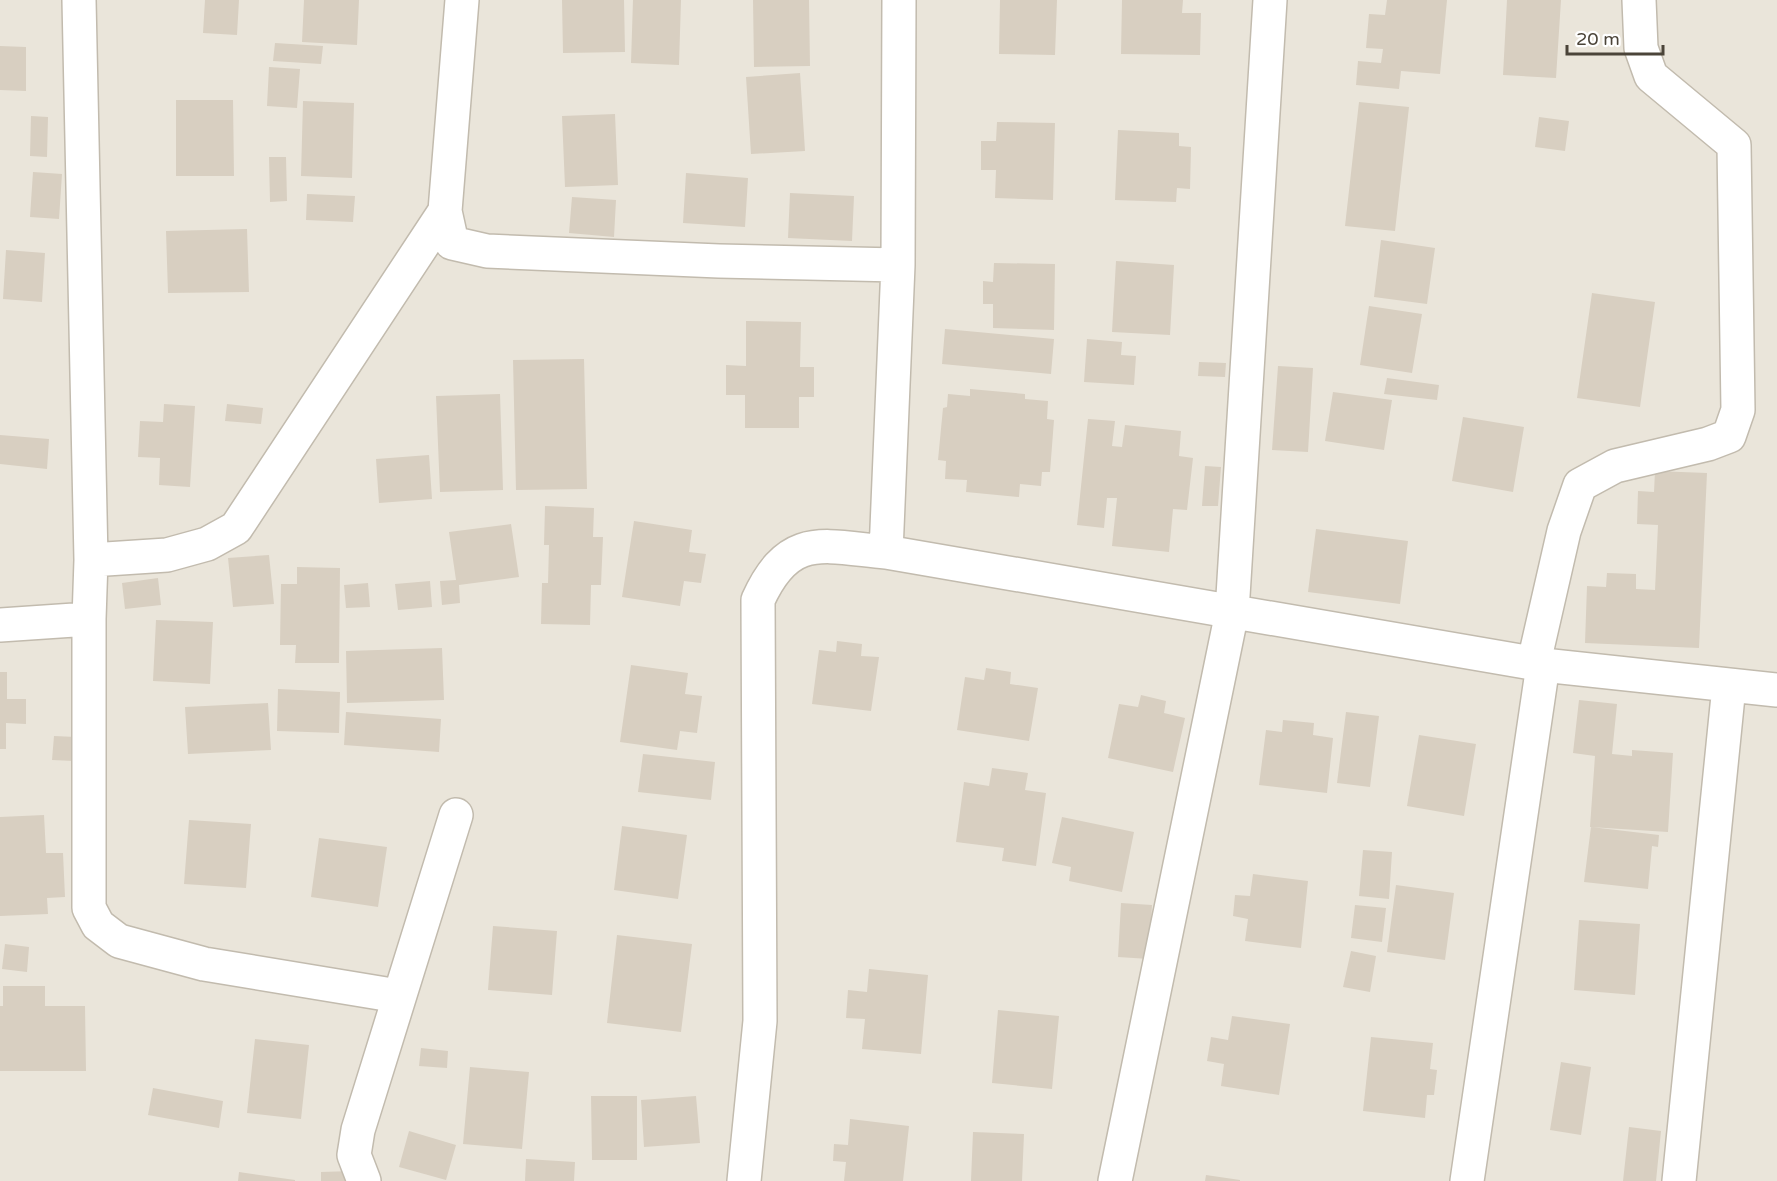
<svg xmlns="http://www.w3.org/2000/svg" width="1777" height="1181" viewBox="0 0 1777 1181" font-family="'Varela Round',sans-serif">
<rect width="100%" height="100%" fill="#f6f3ec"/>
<!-- residential -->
<path fill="#eae5da" d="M0 0H1777V1181H0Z"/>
<!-- building -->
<path fill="#d8cfc1" d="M205 0H239L237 35 203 33Z
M304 0H359L357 45 302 42Z
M562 0H624L625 52 563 53Z
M633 0H681L679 65 631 63Z
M753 0H809L810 66 754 67Z
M1000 0H1057L1055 55 999 54Z
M1122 0H1183L1182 13H1201L1200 55 1121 54Z
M1387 0H1447L1440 74 1401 71 1399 89 1356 85 1358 61 1381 63 1383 49 1366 48 1369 14 1385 15Z
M1507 0H1561L1556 78 1503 75Z
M275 43 323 46 321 64 273 61Z
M0 46 26 47V91L0 90Z
M269 67 300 69 297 108 267 106Z
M800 73 805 151 751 154 746 77Z
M176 100H233L234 176H176Z
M303 101 354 103 352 178 301 176Z
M1359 102 1409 107 1395 231 1345 226Z
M615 114 618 185 565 187 562 116Z
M31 116 48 117 47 157 30 156Z
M1539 117 1569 121 1565 151 1535 147Z
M997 122 1055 123 1053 200 995 198 996 170H981V141H996Z
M1118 130 1179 133V146L1191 147 1190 189 1177 188 1176 202 1115 200Z
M269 157H286L287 201 270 202Z
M33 172 62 174 59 219 30 217Z
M686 173 748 178 745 227 683 223Z
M790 193 854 196 852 241 788 238Z
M307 194 355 196 353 222 306 220Z
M572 197 616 200 614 237 569 233Z
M247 229 249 292 168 293 166 231Z
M1381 240 1435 248 1427 304 1374 297Z
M6 250 45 253 42 302 3 299Z
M1116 261 1174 265 1170 335 1112 332Z
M994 263 1055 264 1054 330 993 328V304H983V281L993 282Z
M1592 293 1655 302 1640 407 1577 398Z
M1369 306 1422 314 1412 373 1360 365Z
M746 321 801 322 800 367H814V397H799V428H745V395H726V365L746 366Z
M945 329 1054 339 1051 374 942 364Z
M1087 339 1122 342 1121 355 1136 356 1134 385 1084 382Z
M584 359 587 489 516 490 513 360Z
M1199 362 1226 363 1225 377 1198 376Z
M1278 366 1313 368 1308 452 1272 450Z
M1387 378 1439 385 1437 400 1384 394Z
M970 389 1025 394V399L1048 401 1047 419 1054 420 1050 472H1042L1041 486 1020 484 1019 497 966 492 967 480 945 479 946 461 938 460 943 408 947 407 948 394 970 396Z
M1333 392 1392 400 1384 450 1325 441Z
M500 394 503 490 440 492 436 396Z
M164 404 195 406 190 487 159 485 160 458 138 457 140 421 163 422Z
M227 404 263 408 261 424 225 421Z
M1463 417 1524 427 1513 492 1452 481Z
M1088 419 1115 421 1112 446 1122 447 1125 425 1181 431 1179 456 1193 458 1187 510 1173 509 1169 552 1112 546 1117 498H1107L1104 528 1077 525Z
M0 435 49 439 47 469 0 464Z
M429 455 432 499 379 503 376 459Z
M1205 466 1221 467 1218 506H1202Z
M1655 471 1707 473 1699 648 1585 643 1587 586 1606 587 1607 573 1636 574V589L1655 590 1658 525 1637 524 1638 491 1654 492Z
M545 506 594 508 593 537H603L601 585H591L590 625 541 624 542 583H548L549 545H544Z
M634 521 692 530 689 552 706 554 701 583 684 581 680 606 622 597Z
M511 524 519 577 459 585 460 603 442 605 440 581 456 580 449 532Z
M1316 529 1408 541 1400 604 1308 592Z
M269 555 274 604 233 607 228 558Z
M297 567 340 568 339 663H295L296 645H280L281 584H297Z
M158 578 161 605 125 609 122 583Z
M430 581 432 607 398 610 395 584Z
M368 583 370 607 346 608 344 585Z
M156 620 213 622 210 684 153 681Z
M837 641 862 644 861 656 879 657 871 711 812 704 819 650 836 652Z
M442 648 444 700 347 703 346 651Z
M631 665 688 673 685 694 702 696 697 733 680 731 677 750 620 742Z
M986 668 1011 672 1010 684 1038 688 1029 741 957 730 965 677 984 680Z
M0 672H7V699H26V724L6 723V749H0Z
M278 689 340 692 339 733 277 731Z
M1141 695 1166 701 1164 713 1185 718 1173 772 1108 758 1119 704 1138 707Z
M1579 700 1617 704 1612 754 1632 756V750L1673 753 1668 832 1590 827 1595 756 1573 753Z
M268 703 271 750 188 754 185 707Z
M346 712 441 719 439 752 344 745Z
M1346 712 1379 716 1370 787 1337 783Z
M1283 720 1314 723 1313 735 1333 738 1327 793 1259 785 1266 730 1282 732Z
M1419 735 1476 744 1464 816 1407 806Z
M54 736 76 737 74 761 52 760Z
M643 754 715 762 711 800 638 792Z
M992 768 1028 773 1025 790 1046 793 1036 866 1002 861 1004 848 956 842 964 782 989 786Z
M44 815 46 853H63L65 897 47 898 48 914 0 916V817Z
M1062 817 1134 832 1122 892 1069 881 1071 867 1052 863Z
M189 820 251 824 246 888 184 884Z
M622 826 687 835 678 899 614 890Z
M1591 827 1659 835 1658 847 1652 846 1648 889 1584 882Z
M319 838 387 847 378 907 311 897Z
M1363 850 1392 852 1389 899 1359 896Z
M1253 874 1308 881 1301 948 1245 941 1248 919 1233 916 1235 895 1250 896Z
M1396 885 1454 893 1445 960 1387 952Z
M1121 903 1152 905 1149 959 1118 957Z
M1355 905 1386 908 1382 942 1351 938Z
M1579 920 1640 924 1635 995 1574 990Z
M493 926 557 931 552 995 488 990Z
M617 935 692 944 681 1032 607 1023Z
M5 944 29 947 27 972 2 969Z
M1351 951 1376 956 1370 992 1343 987Z
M869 969 928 975 921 1054 862 1049 865 1019 846 1018 848 990 867 992Z
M3 986H45V1006H85L86 1071H0V1006H3Z
M998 1010 1059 1016 1052 1089 992 1083Z
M1232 1016 1290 1024 1279 1095 1221 1086 1224 1064 1207 1061 1211 1037 1228 1040Z
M1371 1037 1433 1043 1430 1069 1437 1070 1434 1095H1427L1425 1118 1363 1111Z
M255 1039 309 1045 301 1119 247 1113Z
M421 1048 448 1051 447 1068 419 1066Z
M1561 1062 1591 1067 1581 1135 1550 1130Z
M470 1067 529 1072 522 1149 463 1144Z
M153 1088 223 1101 219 1128 148 1115Z
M591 1096H637V1160H592Z
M696 1096 700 1143 644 1147 641 1100Z
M850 1119 909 1126 903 1181H844L846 1162 833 1161 834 1144 848 1145Z
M1629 1127 1661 1131 1656 1181H1623Z
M409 1131 456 1145 446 1180 399 1167Z
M973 1132 1024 1134 1022 1181H971Z
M526 1159 575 1162 574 1181H525Z
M352 1171V1181H321V1172Z
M239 1172 295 1180V1181H238Z
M1206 1175 1240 1180V1181H1205Z"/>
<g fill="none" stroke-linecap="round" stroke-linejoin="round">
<!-- minor casing -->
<g stroke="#c2bbae" stroke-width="36">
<path id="minor" d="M79 0 91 560 89 619V908L98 925 119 941 204 964 398 996
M462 0 445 211 452 243 487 251 719 261 898 265
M886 552 898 265 899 0
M91 560 167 555 207 544 236 528 445 211
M0 625 89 619
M1534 662 1564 531 1580 485 1615 466 1708 444 1729 436 1738 410 1734 145 1651 76 1641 48 1639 0
M364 1181 354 1155 358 1130 456 815
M744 1181 760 1021 758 600C789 532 822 546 886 552L1543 665 1777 690
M1115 1181 1232 612 1270 0
M1467 1181 1543 665
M1679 1181 1729 686"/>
</g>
<!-- minor -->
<use href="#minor" stroke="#fff" stroke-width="33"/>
</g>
<!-- scale -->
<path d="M1567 45v9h96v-9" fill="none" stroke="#4b4439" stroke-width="3"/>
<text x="1576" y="45" font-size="18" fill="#4b4439" stroke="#ffffff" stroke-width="4.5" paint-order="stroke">20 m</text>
</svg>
